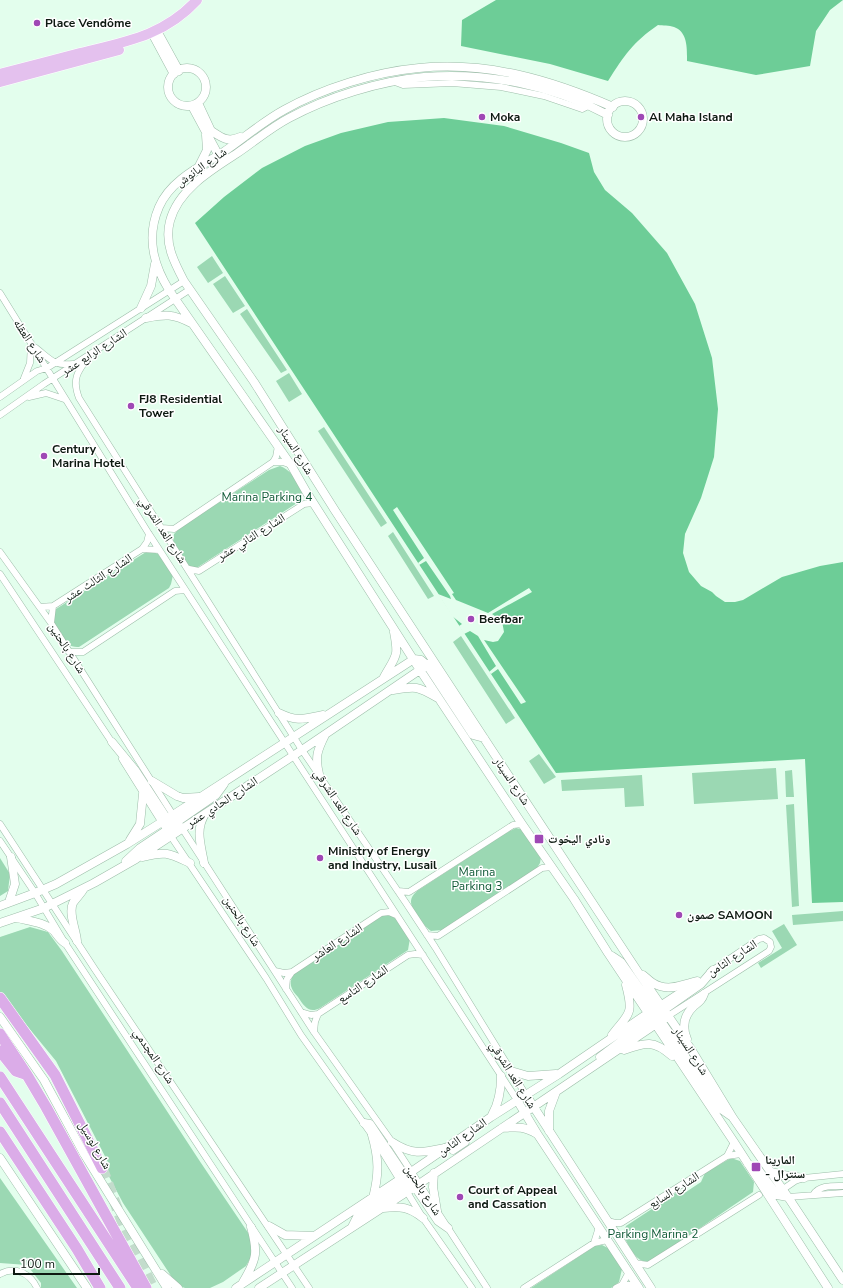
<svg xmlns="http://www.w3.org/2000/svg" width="843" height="1288" viewBox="0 0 843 1288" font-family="'Nunito Sans','Noto Naskh Arabic',sans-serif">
<rect width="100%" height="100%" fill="#e3feed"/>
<!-- green -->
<path fill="#9bd8b3" d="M212 256 223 273 208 283 197 267Z
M225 276 245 306 233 313 213 284Z
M247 309 287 370 281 373 240 314Z
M289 373 302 394 289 402 276 381Z
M324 427 387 523 381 527 318 431Z
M280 466C289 469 299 481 302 491 303 496 300 499 297 503L198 567H191L186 563 173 543 174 534 181 527 269 470Z
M393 532 434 596 428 599 388 536Z
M151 551 158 554 173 575 171 584 169 588 79 647C62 649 48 624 56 609L146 552Z
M461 636 515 718 506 724 453 642Z
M539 754 556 777 544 784 529 761Z
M776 768 778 799 694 804 692 773Z
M792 770 794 797H786L785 771Z
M642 775 644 806 625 807 624 788 562 791 561 780Z
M794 804 799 906 792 907 786 805Z
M516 828 525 830 541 857 540 863 537 868 442 930 431 931C425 927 411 910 411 902 411 897 414 894 417 891L506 833Z
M0 858 10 874 8 891 0 896Z
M843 911V921L793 925 792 915Z
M388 915 394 916 410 938 408 950 320 1008C309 1014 304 1006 298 997 295 994 292 990 291 986 290 981 292 978 293 974L382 916Z
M784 924 797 945 761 968 758 963 782 948 772 931Z
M30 927 48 932 62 951 201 1163 257 1246 246 1266 223 1282 210 1288H185L177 1285 123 1203 105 1169 109 1164 56 1061 0 993V937Z
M731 1158 740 1161 754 1182 753 1192 650 1262C635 1263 630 1247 623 1235L626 1226 676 1193 686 1192 701 1182 705 1173Z
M0 1178 77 1288H41V1283L27 1265 0 1263Z
M602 1245 608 1248 622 1269 619 1282 611 1288H531L595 1246Z"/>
<!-- water -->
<path fill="#6dcd97" d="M496 0H843L830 10 816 31 810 66 756 75 687 61C687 49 688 32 674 27 669 25 663 26 658 25 633 42 624 56 608 81L550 64 461 46 462 20Z
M444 118 504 126 561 143 589 153 594 172 605 190 632 213 667 253 695 304 712 358 718 409 714 457 701 498 685 534 683 553 689 572 701 586 712 592 716 596 725 602H735L743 600 782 577 820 566 843 562V902L812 903 805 759 556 773 195 223 224 197 262 168 305 146 341 133 388 122Z"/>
<!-- pier -->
<path fill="#e3feed" d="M397 507 454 593 452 594 456 600 488 613 529 588 532 592 492 614 502 621 504 632 498 641 493 642 484 640 526 702 521 704 498 669 491 674 489 672 496 666 478 636 470 631 464 634 459 626 462 624 452 616 438 594 451 599 450 596 426 561 419 565 418 563 424 558 393 510Z"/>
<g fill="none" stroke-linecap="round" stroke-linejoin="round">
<!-- trunk-tunnel -->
<path stroke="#c3dccc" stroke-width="11" stroke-dasharray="11 5.5" stroke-linecap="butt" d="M102 1168 126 1232 153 1288"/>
<!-- minor casing -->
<g stroke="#9dbda9" stroke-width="7">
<path id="minor" d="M395 82 403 85 452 83 501 87 544 96 582 109 590 105
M0 293 149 534 517 1100
M36 348C51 360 54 366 73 364
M91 354C79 370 71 377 79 398L302 750 406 903 435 947 526 1095
M24 378 30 363 31 343
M0 397 37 371 47 368 184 281
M29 397 46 393 64 399
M0 415 44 384 189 290
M273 462 276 457 278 446
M162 528 174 529 273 462H283L291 465
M142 549 159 550
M0 552 51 623 175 818
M189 569 199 571 304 504 313 503
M0 574 113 744
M40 607 53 606 142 549 147 542 149 534
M51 623 53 606
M69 652H83L175 591 185 590
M122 759 162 823 266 978 301 1035 372 1135 423 1218 472 1288
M0 824 94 968 309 1288
M180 825 314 1032 392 1142 487 1288
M0 841 35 893 65 943 292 1288
M398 891 409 892 513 825 522 824
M427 935 438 936 542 868 552 867
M275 971 284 973 292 972 381 913 389 912 396 915
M286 989 287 979 292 972
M660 1005 692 984
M301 1012 311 1015 318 1014 408 955 415 954 423 955
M668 1016 769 951 771 947 770 942 764 938 759 939 710 972
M314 1032 315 1022 318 1014
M727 1156 734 1142
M779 1192 795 1181 804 1178 843 1174
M813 1195C819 1185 832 1186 843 1186
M788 1197 843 1193
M607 1221 616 1223H621L727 1156 741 1154
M594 1243 599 1227
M634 1263 648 1265 759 1195
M0 1274C15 1266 30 1273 37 1288
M622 1285H637
M524 1288 594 1243 607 1240
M616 1288 622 1285 629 1272"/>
</g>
<!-- tertiary casing -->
<g stroke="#9dbda9" stroke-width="9">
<path id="tertiary" d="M157 31 179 71
M152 33 174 74
M168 87a19 19 0 1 1 38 0a19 19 0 1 1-38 0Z
M607 119a18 18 0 1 1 36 0a18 18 0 1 1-36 0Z
M198 103 212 133
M192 106 220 158
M613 107C551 80 487 61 419 68 375 72 323 88 284 110 262 122 243 139 222 153 199 167 170 181 159 207 146 237 153 264 169 290L291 465 307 493 420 670 522 824 574 899 608 953 734 1142 828 1288
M608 115C552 85 488 72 424 77 379 81 328 97 289 118 270 128 254 142 236 154 211 170 178 190 170 221 164 243 174 262 184 281L254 382 334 509 497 758 638 972 691 1049 733 1118 788 1197 843 1280
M210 130C221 137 227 143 240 137
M199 166 207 150 206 135
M141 308 151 286 155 264
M146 318C166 314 173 314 191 323
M414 659 421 660 427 665 473 735 484 738
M384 677C396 655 399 658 394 632
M393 690C416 686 417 686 438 698
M279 713C298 722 303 719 323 715
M112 742 135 770 171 825 177 828H182
M319 774C315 757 317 751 325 735
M152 781 177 796 183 798 199 797
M170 830 174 824 216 795 224 784
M130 840 140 824 143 794
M143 857C166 851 168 853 190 863
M126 861 140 848 167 830 172 823
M204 863C201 845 195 830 205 814
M9 902 15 884 11 857
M0 906 35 893 56 884 127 844 173 815 414 659
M17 918C29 921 44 922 54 931 58 936 60 940 65 943
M0 923 44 908 94 883 136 859 302 750 433 661
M77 941C76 929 68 913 73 903 76 898 80 895 83 890
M612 956 621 962 654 1009 658 1013
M643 975C646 977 649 981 653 983 667 992 682 985 697 981
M661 1012 701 984 713 970
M0 1017 44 1080 84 1154 167 1288
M657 1017 661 1021 678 1046 721 1109 731 1116
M612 1035C629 1013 634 1015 626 985
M687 1039C682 1027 683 1016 694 1006 699 1002 702 1000 704 994
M624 1050C646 1042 654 1040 672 1056
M600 1057 655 1016
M511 1071 528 1076 556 1074
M526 1095 651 1288
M517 1100 538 1135 639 1288
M492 1115C499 1103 501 1090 501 1076
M364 1123 370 1124 405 1176 419 1184
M502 1128C517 1127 524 1126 537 1134
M549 1131V1111L556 1092
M372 1135C379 1159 379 1174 373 1198
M392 1142C412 1155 421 1153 444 1148
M453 1150 465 1142 469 1132
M0 1158 87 1288
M748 1164 757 1168 777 1195 788 1197
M771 1172 788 1176 804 1178
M434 1173 433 1187 437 1211
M410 1184 415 1187 438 1221 448 1228
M383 1208C401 1206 409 1207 423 1218
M269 1226 285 1235 314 1236
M352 1227 357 1217 403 1186 407 1182 410 1175
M162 1274 178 1288
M243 1282C257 1259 258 1252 251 1227
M236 1288 411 1172 491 1117 559 1074 660 1005
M259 1288 419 1184 668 1016"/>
</g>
<!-- primary casing -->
<g stroke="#fff" stroke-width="11">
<path id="primary" d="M0 74C27 67 53 60 80 53 125 42 164 36 197 0
M0 82 119 50"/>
</g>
<!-- trunk casing -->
<g stroke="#fff" stroke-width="12">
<path id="trunk" d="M0 998 55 1075 102 1168
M0 1034 27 1075 46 1107 146 1288
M0 1051 16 1071 25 1074
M0 1077 138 1288
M0 1103 120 1288
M0 1132 77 1249 100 1288"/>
</g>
<!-- minor -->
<use href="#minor" stroke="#fff" stroke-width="6"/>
<!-- tertiary -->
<use href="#tertiary" stroke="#fff" stroke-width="8"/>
<!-- primary -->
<use href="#primary" stroke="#e4c1ee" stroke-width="10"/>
<!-- trunk -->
<use href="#trunk" stroke="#dbace8" stroke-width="11"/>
</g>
<!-- markers -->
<g fill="#9f48b5" stroke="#fff" stroke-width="1.5">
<circle cx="37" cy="23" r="4"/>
<circle cx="482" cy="117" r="4"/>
<circle cx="641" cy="117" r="4"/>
<circle cx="131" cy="406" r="4"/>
<circle cx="44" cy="456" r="4"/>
<circle cx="471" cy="619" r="4"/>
<rect x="534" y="834" width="10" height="10" rx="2"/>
<circle cx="320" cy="858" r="4"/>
<circle cx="679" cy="915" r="4"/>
<rect x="751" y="1162" width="10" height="10" rx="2"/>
<circle cx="460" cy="1197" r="4"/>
</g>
<g text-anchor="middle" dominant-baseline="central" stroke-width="3" stroke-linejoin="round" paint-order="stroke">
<!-- poi labels -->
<g font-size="12" font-weight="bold" fill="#0d1911" stroke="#fff" text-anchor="start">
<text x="45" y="23">Place Vendôme</text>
<text x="490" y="117">Moka</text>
<text x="649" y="117">Al Maha Island</text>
<text x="139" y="399">FJ8 Residential<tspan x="139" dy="14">Tower</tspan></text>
<text x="52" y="449">Century<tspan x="52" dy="14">Marina Hotel</tspan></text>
<text x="479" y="619">Beefbar</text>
<text x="548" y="839">ونادي اليخوت</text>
<text x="328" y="851">Ministry of Energy<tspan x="328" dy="14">and Industry, Lusail</tspan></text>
<text x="687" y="915">صمون SAMOON</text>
<text x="765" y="1160">المارينا<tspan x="765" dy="14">- سنترال</tspan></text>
<text x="468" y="1190">Court of Appeal<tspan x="468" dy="14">and Cassation</tspan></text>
</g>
<!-- street labels -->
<g font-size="12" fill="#0d1911" stroke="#fff">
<text transform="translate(201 167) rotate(-35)">شارع البانوش</text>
<text transform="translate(30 341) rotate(57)">شارع العقله</text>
<text transform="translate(94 352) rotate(-33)">الشارع الرابع عشر</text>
<text transform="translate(296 450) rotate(58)">شارع السينار</text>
<text transform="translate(163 530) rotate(57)">شارع العد الشرقي</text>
<text transform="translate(251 537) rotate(-32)">الشارع الثاني عشر</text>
<text transform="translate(98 578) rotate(-33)">الشارع الثالث عشر</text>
<text transform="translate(67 648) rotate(57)">شارع بالحنين</text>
<text transform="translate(512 781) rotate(56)">شارع السينار</text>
<text transform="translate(222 802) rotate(-33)">الشارع الحادي عشر</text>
<text transform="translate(338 802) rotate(56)">شارع العد الشرقي</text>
<text transform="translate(242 921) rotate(57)">شارع بالحنين</text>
<text transform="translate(337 942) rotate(-33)">الشارع العاشر</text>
<text transform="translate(732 958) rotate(-33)">الشارع الثامن</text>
<text transform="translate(363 984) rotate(-34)">الشارع التاسع</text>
<text transform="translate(691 1051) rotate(57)">شارع السينار</text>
<text transform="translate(154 1056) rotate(56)">شارع المجدمي</text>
<text transform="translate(513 1075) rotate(58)">شارع العد الشرقي</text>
<text transform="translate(462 1137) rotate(-35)">الشارع الثامن</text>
<text transform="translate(95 1145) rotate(60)">شارع لوسيل</text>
<text transform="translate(423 1190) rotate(57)">شارع بالحنين</text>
<text transform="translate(674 1190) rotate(-32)">الشارع السابع</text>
</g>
<!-- park labels -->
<g font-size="12" fill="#105a37" stroke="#fff">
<text x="267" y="497">Marina Parking 4</text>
<text x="477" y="872">Marina<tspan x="477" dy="14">Parking 3</tspan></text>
<text x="653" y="1234">Parking Marina 2</text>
</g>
</g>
<!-- scale -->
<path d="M14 1268v6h85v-6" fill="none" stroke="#0d1911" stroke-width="2"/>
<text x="20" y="1268" font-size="12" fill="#0d1911" stroke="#ffffff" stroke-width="3" paint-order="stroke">100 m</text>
</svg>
